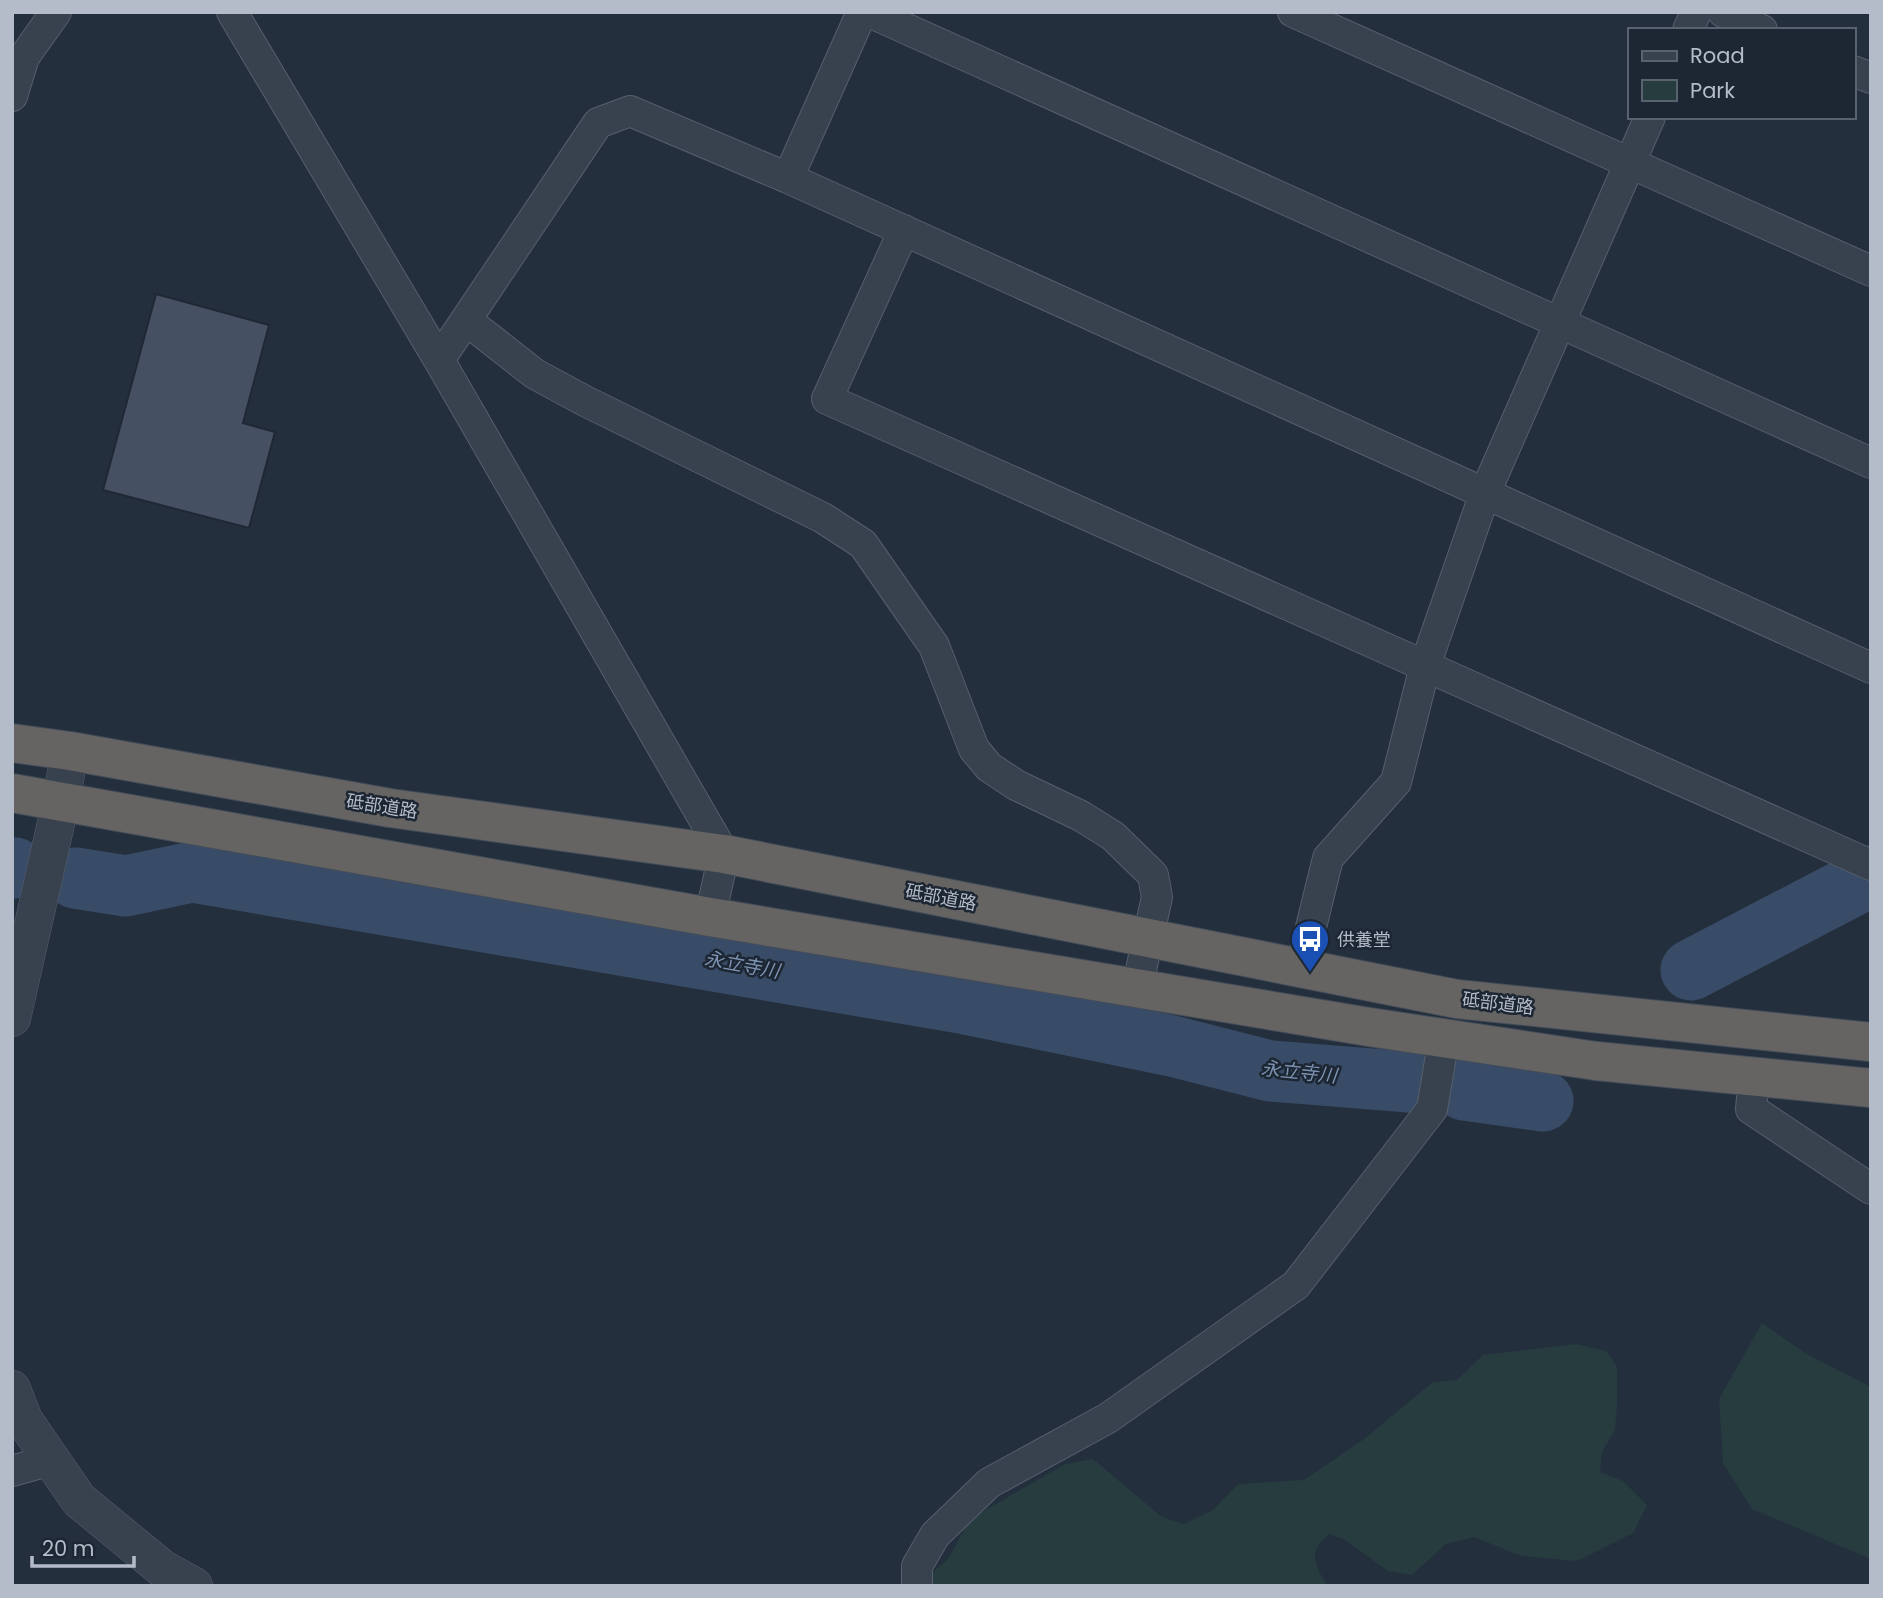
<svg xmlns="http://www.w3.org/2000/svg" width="1883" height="1598" viewBox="0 0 1883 1598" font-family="Poppins,'Noto Sans JP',sans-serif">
<rect width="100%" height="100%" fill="#242f3e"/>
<!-- green -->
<path fill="#263c3f" d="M1762 1323 1805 1353 1871 1387V1559L1752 1509 1723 1463 1719 1399Z
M1576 1344 1606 1351 1617 1367V1404L1615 1430 1602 1452 1600 1472 1623 1481 1647 1505 1633 1533 1577 1561 1521 1556 1474 1537 1446 1544 1412 1575 1388 1571 1345 1540 1329 1534C1307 1553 1315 1564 1327 1586H917L948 1559 970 1519 1065 1464 1093 1459 1162 1517 1184 1524 1213 1510 1238 1484 1304 1480 1364 1439 1433 1382 1457 1380 1483 1355Z"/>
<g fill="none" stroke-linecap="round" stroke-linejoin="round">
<!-- river -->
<path stroke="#394c67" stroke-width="61" d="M12 868H15
M75 878 126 886 192 872 966 1004 1172 1046 1270 1071 1409 1082
M1691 970 1871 876
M1464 1090 1543 1101"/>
</g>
<!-- building -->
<path fill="#455162" stroke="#1f2835" stroke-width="2" d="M156 294 269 325 243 423 275 432 249 528 103 490Z"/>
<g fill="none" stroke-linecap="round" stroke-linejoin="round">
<!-- minor casing -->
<g stroke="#565f6c" stroke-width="32">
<path id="minor" d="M232 12 439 360 724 854 710 917
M869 12 1871 463
M1293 12 1871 271
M1723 12 1762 30
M1688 30 1696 12
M1853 71 1871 78
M12 96 24 57 56 12
M788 178 862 12
M904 230 827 399 1871 865
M466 320 535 374 585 401 823 518 863 544 934 646 974 749 989 767 1016 785 1081 816 1113 836 1153 875 1157 897 1137 988
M439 360 598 123 630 111 788 178 1871 668
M1301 968 1328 858 1396 782 1425 666 1485 493 1650 117
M1754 1076 1751 1109 1871 1189
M12 1471 51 1460
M917 1586V1566L935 1535 989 1483 1108 1418 1296 1285 1432 1109 1444 1038"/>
</g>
<!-- tertiary casing -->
<g stroke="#565f6c" stroke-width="38">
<path id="tertiary" d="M12 1018 61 801 70 751
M12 1389 24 1420 79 1500 163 1569 194 1586"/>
</g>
<!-- trunk casing -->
<g stroke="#434c59" stroke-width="40">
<path id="trunk" d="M12 743 70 751 390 808 724 854 1457 999 1871 1042
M12 793 710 917 1369 1027 1596 1061 1871 1088"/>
</g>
<!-- minor -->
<use href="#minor" stroke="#38414e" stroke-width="30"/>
<!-- tertiary -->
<use href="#tertiary" stroke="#38414e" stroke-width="37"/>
<!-- trunk -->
<use href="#trunk" stroke="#656462" stroke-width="38"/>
</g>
<!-- icons -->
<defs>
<g id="bus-pin" transform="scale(2.0125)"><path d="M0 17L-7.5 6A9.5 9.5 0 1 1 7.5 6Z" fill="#1a4fb4" stroke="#1d2633"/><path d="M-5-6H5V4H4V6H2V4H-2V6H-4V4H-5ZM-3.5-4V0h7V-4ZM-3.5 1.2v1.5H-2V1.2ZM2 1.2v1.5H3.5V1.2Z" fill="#fff"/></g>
</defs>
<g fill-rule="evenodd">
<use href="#bus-pin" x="1310" y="939"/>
</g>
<g text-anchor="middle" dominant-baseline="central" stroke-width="5" stroke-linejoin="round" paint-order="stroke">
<!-- street labels -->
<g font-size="18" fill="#b4bcc9" stroke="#1d2633">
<text transform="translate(382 806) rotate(9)">砥部道路</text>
<text transform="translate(941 897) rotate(11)">砥部道路</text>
<text transform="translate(1498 1003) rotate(7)">砥部道路</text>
</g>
<!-- poi labels -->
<g font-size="18" fill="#b4bcc9" stroke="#1d2633" text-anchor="start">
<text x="1337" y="939">供養堂</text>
</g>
<!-- water labels -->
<g font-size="19" font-style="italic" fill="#7c92b1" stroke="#1d2633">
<text transform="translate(742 965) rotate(10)">永立寺川</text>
<text transform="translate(1299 1072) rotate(6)">永立寺川</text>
</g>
</g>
<!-- border -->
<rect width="1883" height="1598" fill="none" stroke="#b4bcc9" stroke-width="28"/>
<!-- legend -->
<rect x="1628" y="28" width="228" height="91" fill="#1d2633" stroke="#59626f" stroke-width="2"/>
<rect x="1642" y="51" width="35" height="10" fill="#38414e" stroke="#59626f" stroke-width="2"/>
<text x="1690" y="63" font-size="21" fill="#b4bcc9">Road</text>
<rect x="1642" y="80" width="35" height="21" fill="#263c3f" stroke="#59626f" stroke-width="2"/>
<text x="1690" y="98" font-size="21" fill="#b4bcc9">Park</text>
<!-- scale -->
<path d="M32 1556v10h102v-10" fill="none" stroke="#b4bcc9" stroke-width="3.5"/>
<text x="42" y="1556" font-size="21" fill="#b4bcc9" stroke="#1d2633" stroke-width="5" paint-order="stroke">20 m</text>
</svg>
